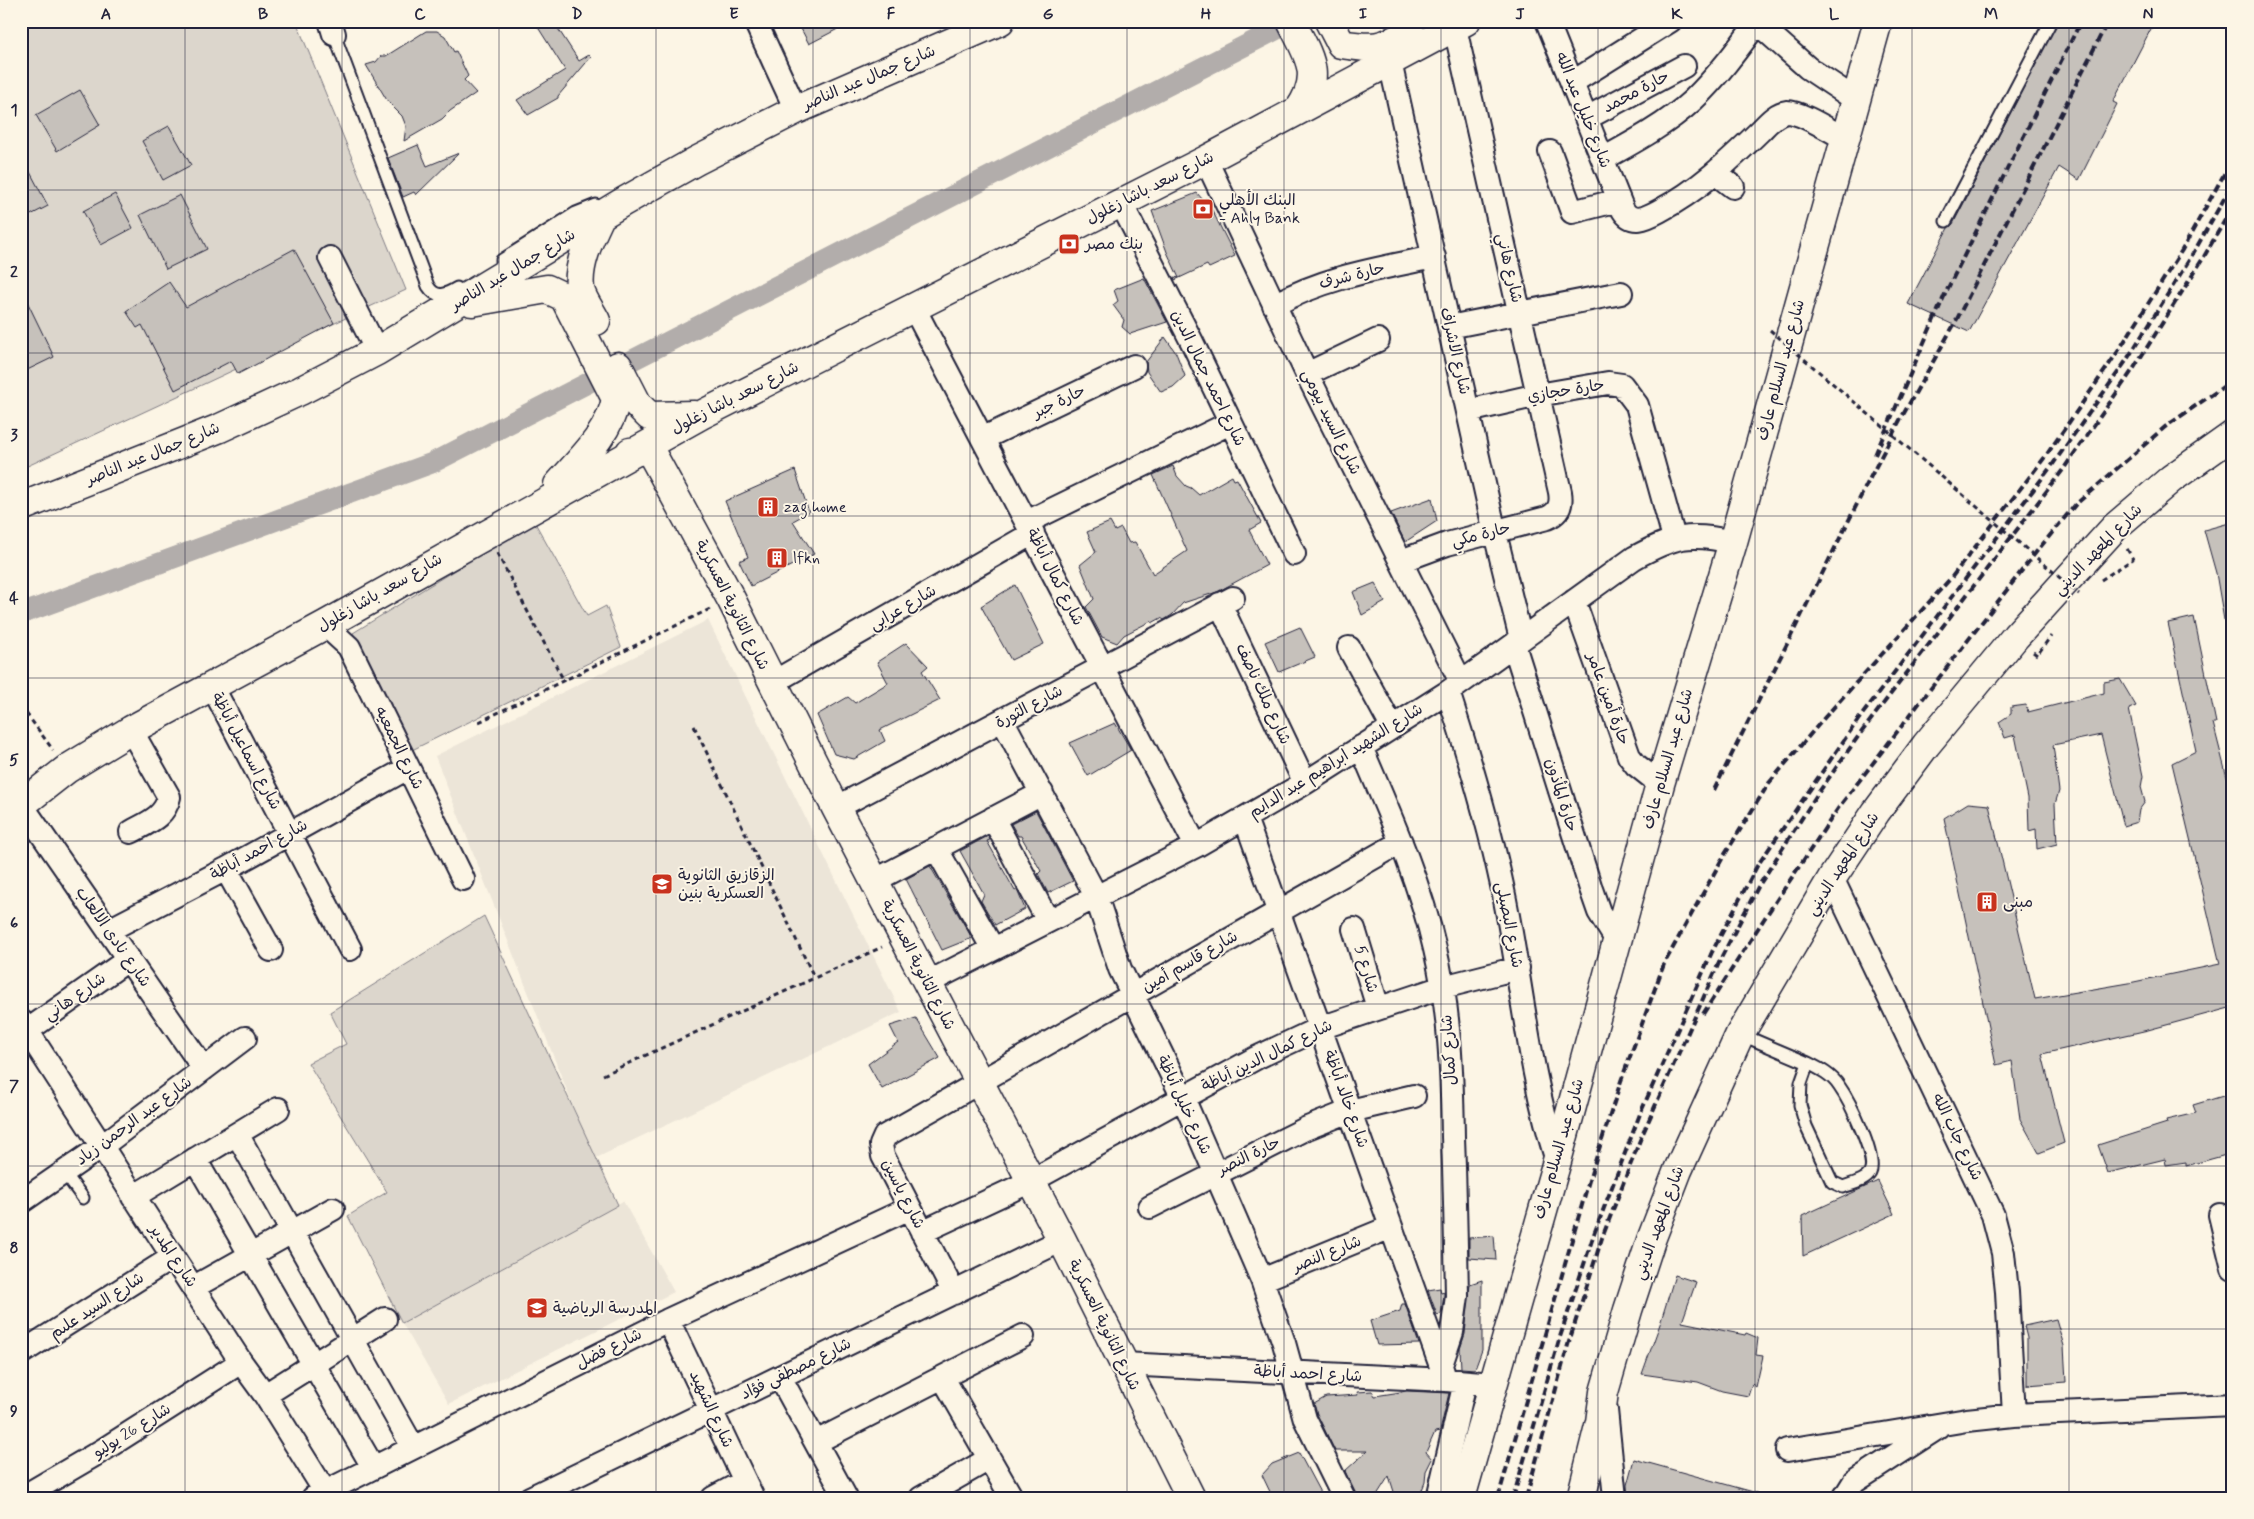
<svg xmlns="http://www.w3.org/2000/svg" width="2254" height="1519" viewBox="0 0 2254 1519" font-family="Mynerve,'Playpen Sans Arabic',sans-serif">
<rect width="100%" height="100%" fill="#fcf5e5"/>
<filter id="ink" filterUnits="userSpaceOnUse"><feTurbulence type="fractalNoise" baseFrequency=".02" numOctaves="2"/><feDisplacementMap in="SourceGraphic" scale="10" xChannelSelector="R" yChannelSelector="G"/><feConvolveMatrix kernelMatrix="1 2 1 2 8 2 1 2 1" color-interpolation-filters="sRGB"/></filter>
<g filter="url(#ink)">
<!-- built -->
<path fill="#ece5d8" d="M708 620 901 1012 594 1159 435 756Z
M623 1201 674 1292 449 1404 402 1323Z"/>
<!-- green -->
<path fill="#dcd6cc" stroke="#7f7c84" d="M21 21H296L406 290 21 469Z
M534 521 587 616 606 606 621 647 412 750 353 633Z
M484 916 618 1205 402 1323 348 1216 387 1192 308 1063 346 1044 330 1012Z"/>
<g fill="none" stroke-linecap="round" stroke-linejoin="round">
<!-- canal -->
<path stroke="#b2adab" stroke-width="21" d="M21 614 432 463 1293 21"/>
</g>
<!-- building -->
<path fill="#c6c1bb" stroke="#22223b" d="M534 21H553L579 61 589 55 591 57 558 96V98L528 115 517 100 565 70Z
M797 21H853L809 44Z
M2058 21H2155L2113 102 2117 104 2079 180 2059 167 1969 332 1908 304 1948 228 1953 224Z
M426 31H437L445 36 454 52 456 51 468 76 464 80 476 93 450 111 442 119 404 141 406 126 402 116 388 102 366 65 376 62 381 56H386Z
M80 90 100 125 57 151 36 115Z
M169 126 191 165 163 180 142 141Z
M418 145 427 166 459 153 416 195 414 192 403 197 388 158Z
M21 155 48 206 21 220Z
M1197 193 1203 200 1206 198 1235 256 1209 268 1207 265 1175 280 1174 277 1179 278 1167 252 1152 211Z
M115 194 133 228 101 245 83 211Z
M180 195 207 249 166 269 140 215Z
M294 249 334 323 238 374 231 361 175 390 142 325 137 328 126 311 169 282 186 307Z
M1144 278 1167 322 1130 334 1122 327 1124 320 1113 305 1118 301 1114 290Z
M21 289 54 357 21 373Z
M1165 337 1176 353 1185 376 1173 387 1161 392 1147 372 1146 362Z
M1173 466 1177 476 1186 486 1191 488 1199 495 1232 476 1234 480 1237 479 1261 523 1249 530 1267 565 1217 592 1183 603 1172 615 1164 620 1161 618 1152 623 1151 621 1124 635 1117 643 1102 637 1086 607 1094 599 1080 565 1096 552 1087 532 1110 522 1115 531 1121 528 1129 543 1135 542 1153 574 1187 551 1153 475Z
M795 470 809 512 793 521 814 554 751 586 739 561 748 557 725 501Z
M1432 498 1437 521 1405 542 1391 513Z
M2233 522V619L2224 620 2216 573 2204 530Z
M1375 583 1385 602 1362 615 1353 592Z
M1015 585 1044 644 1011 660 981 606Z
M2194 617 2216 723H2213L2233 801V1007L2148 1030 2042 1054 2064 1143 2039 1153 2020 1119 2012 1061 1996 1065 1944 818 1968 803 1989 805 2035 999 2129 983 2220 964 2172 763 2196 751 2168 623Z
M1300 627 1315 657 1279 672 1265 642Z
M906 643 928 666 922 671 940 700 880 730 885 741 854 759 834 754 817 715 848 697 855 703 888 683 877 662Z
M2120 679 2136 706 2129 709 2143 776 2141 787 2145 802 2139 810 2137 822 2124 826 2101 735 2053 745 2059 791 2055 804 2057 844 2037 849 2036 829 2029 831 2028 798 2015 735 2005 738 1999 722 2011 714V707L2026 705 2028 712 2104 693V682Z
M1115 723 1131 750 1088 776 1070 743Z
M1036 811 1073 881 1048 893 1038 874 1041 871 1021 836H1018L1011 824Z
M988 836 990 840 987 841 1015 891 1017 890 1025 909 995 925 981 901 984 894 960 851Z
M930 866 972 938 942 950 906 879Z
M916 1018 940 1058 882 1089 868 1064 898 1042 890 1026Z
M2233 1093V1153L2186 1166V1162L2166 1165 2165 1159 2108 1173 2098 1145 2167 1123 2166 1120 2196 1113 2193 1105Z
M1878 1181 1894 1214 1803 1256 1802 1216Z
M1494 1236 1496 1260 1469 1258V1238Z
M1675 1275 1696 1282 1682 1322 1745 1335 1746 1333 1758 1338 1756 1355 1763 1356 1756 1387 1752 1384 1748 1396 1722 1391 1698 1382 1642 1374 1660 1324Z
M1482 1280V1350L1475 1369 1461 1368 1460 1349 1465 1334 1470 1284Z
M1440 1288 1441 1293 1444 1292V1295L1441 1314 1437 1315 1428 1290Z
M1402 1304H1405L1419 1344 1377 1345 1370 1321 1400 1311Z
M2056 1319 2064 1346 2066 1382 2027 1385V1338L2024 1326Z
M1372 1391 1375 1396 1407 1391 1449 1393 1440 1431 1435 1432 1426 1452 1432 1459 1426 1471 1425 1482 1419 1498H1396L1389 1476 1375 1498H1357L1345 1471 1367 1451H1335L1317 1414 1314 1404 1326 1397 1358 1395 1357 1392Z
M1299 1453 1323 1498H1273L1262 1475 1272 1464Z
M1634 1459 1757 1493V1498H1628L1627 1485Z"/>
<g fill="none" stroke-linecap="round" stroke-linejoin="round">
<!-- lane casing -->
<g stroke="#22223b" stroke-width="15">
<path id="lane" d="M334 34 428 286C436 299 445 295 457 288
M1946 221 2051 21
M502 260 576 213 596 205
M1740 1034 1808 1063 1801 1083 1800 1105 1806 1126 1832 1182 1843 1187C1851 1184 1866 1181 1870 1173 1878 1158 1849 1100 1839 1086 1832 1075 1820 1069 1808 1063
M64 1172 83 1198"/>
</g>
<!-- street casing -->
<g stroke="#22223b" stroke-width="26">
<path id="street" d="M330 21 334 34
M755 21 796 110
M1547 21 1623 210C1632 225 1646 218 1659 211 1699 190 1728 162 1760 131 1767 124 1776 113 1787 112 1802 112 1832 132 1846 139
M1755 21 1808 68 1856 100
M1390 62 1495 533 1521 639
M1573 82 1670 21
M1587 118 1684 66
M1550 152 1572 212 1619 200
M1603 159C1634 142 1667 124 1693 100 1717 77 1737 50 1757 23
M1206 160 1307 374 1461 682
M1715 173 1733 187
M1121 203 1192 342 1294 554
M330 258 377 351
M1274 305C1325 277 1377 269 1434 257
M914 308 1196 846
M1449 327 1621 293
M1307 374 1378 340
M1468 411 1538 395 1608 383 1622 385 1637 405 1674 538
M984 438 1134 366
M1027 522 1230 423
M1401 561 1447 544 1547 518C1559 513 1562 504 1560 492L1455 28
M1574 601 1629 756 1636 765 1660 784
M1220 604 1305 783
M325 625 349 647 463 879
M1514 645 1591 889 1599 912 1617 941
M1349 648 1392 727
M772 683 1033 533
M212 686 350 949
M1448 692C1470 760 1491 829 1505 900 1522 987 1530 1076 1557 1161
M1003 721 1096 896 1120 969 1183 1098 1262 1280 1284 1343 1305 1419 1344 1498
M131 730 169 797C165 817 147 823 131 832
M1361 747C1389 813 1419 879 1435 949 1450 1011 1452 1074 1453 1137 1455 1190 1456 1243 1457 1296L1452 1332 1441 1365
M21 804 204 1069
M836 808 1233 598
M993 818 1048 921
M1245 818 1443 1372
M936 848 993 949
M226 869 271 950
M1832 878 1993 1215 2003 1253 2007 1292 2014 1415
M874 881 1042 793
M1354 929 1378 1008
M109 930 226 869 408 768
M927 983 1196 846 1305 783 1448 692 1634 558C1674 536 1689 532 1733 542
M21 1021 173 1257 241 1362 265 1395 329 1498
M21 1035 129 959
M237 1134 413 1447
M195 1159 373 1467
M133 1197 278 1109
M21 1202 102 1146 245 1038
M1150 1207 1305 1129 1350 1111 1414 1096
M2220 1215 2233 1269
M922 1232 1031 1181 1256 1058 1320 1028 1443 987 1518 968
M1262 1280 1391 1227
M194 1287 333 1209
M954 1293 883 1156 881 1145 885 1136 1401 842
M668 1320 753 1498
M21 1353 173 1257
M1123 1364 1446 1380 1493 1384
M780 1377 846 1498
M943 1378 1012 1498
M265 1395 385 1319
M1606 1410 1615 1498
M816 1442 1023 1336
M1787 1450 1967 1420 2014 1415 2233 1405
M21 1498 103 1450 241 1362
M313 1498 668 1320 910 1208
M530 1498 1062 1240
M713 1498 745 1481
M921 1498 989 1459
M1438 1498 1465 1382
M1844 1498 1854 1482 1939 1427"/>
</g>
<!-- primary casing -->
<g stroke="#22223b" stroke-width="31">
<path id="primary" d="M630 452 645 450 652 454 731 599 836 808 1062 1240 1191 1498
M1461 1498 1557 1161 1660 784 1733 542 1878 21
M1581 1498 1600 1422 1604 1392 1628 1310 1651 1240 1678 1170 1740 1034 1832 878 1876 812 1926 745 2016 636 2115 527 2171 479 2233 435"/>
</g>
<!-- highway casing -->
<g stroke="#22223b" stroke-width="31">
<path id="highway" d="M1291 21C1308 56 1324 74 1299 110
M1329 21 1341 44C1374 49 1381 49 1410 32
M472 302 547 289 564 297 616 399C610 433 580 460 558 485
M596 321C591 311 582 299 580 289 577 264 590 238 600 217
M618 366 638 405 649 416 694 415
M21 507 220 428 300 391 377 351 623 202 696 161 796 110 1000 21
M21 805 67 769 131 730 325 625 701 415 1206 160 1466 21"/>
</g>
<!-- path -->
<path stroke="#22223b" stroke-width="3" stroke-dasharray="5 4" stroke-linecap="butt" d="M497 553 564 681
M2101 580 2133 559 2126 547
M2033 652 2037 655 2051 636
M21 706 53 750
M479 722 710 609
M694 726 814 977
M603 1075 882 947"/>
<!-- lane -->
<use href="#lane" stroke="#fcf5e5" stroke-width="11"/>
<!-- street -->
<use href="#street" stroke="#fcf5e5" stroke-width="22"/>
<!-- primary -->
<use href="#primary" stroke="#fcf5e5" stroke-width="28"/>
<!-- highway -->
<use href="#highway" stroke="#fcf5e5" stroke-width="28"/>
<!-- rail -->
<path stroke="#22223b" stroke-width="4" stroke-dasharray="8 4" stroke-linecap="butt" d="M1875 455 1946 292 2081 21
M1714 790 1871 476 1900 420 1955 323 2108 21
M1703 1014 1764 919 1839 807 2037 551 2076 504 2165 427 2233 380
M1498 1498 1590 1177 1621 1081 1664 964 1722 859 1769 783 1825 717 1951 578 2045 457 2117 353 2182 250 2233 158
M1513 1498 1559 1340 1594 1234 1640 1114 1712 952 1757 866 1858 720 2053 464 2126 361 2191 257 2233 183
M1526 1498 1568 1345 1602 1238 1640 1140 1722 956 1758 887 1816 796 1860 734 2062 471 2134 368 2202 260 2233 206"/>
<!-- path-bridge -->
<path stroke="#22223b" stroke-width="3" stroke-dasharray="5 4" stroke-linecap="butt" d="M1770 330 2079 594"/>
</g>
</g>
<!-- grid -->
<path fill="none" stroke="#22223b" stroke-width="1" stroke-opacity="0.55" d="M185 21V1498M342 21V1498M499 21V1498M656 21V1498M813 21V1498M970 21V1498M1127 21V1498M1284 21V1498M1441 21V1498M1598 21V1498M1755 21V1498M1912 21V1498M2069 21V1498M21 190H2233M21 353H2233M21 516H2233M21 678H2233M21 841H2233M21 1004H2233M21 1166H2233M21 1329H2233"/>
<!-- icons -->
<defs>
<g id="bank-square" transform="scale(1.125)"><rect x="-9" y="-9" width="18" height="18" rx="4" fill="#c8321e" stroke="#fcf5e5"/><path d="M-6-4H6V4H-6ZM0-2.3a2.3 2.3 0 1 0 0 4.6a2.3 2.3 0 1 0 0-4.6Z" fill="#fff"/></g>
<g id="building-square" transform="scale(1.125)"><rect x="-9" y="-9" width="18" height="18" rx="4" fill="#c8321e" stroke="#fcf5e5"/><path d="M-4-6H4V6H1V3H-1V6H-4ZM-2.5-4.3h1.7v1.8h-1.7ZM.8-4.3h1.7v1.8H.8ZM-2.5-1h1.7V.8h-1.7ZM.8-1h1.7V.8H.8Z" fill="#fff"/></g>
<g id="school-square" transform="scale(1.125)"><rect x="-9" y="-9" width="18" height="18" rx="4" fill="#c8321e" stroke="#fcf5e5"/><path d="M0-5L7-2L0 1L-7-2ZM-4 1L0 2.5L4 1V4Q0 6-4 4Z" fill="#fff"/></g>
</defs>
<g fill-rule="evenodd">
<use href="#bank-square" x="1203" y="209"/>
<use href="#bank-square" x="1069" y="244"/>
<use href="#building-square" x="768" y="507"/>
<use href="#building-square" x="777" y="558"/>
<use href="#school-square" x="662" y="884"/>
<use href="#building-square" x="1987" y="902"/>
<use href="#school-square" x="537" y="1308"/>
</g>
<g text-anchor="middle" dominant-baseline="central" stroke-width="4" stroke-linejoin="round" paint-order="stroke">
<!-- street labels -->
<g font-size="16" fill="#22223b" stroke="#fcf5e5">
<text transform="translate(869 78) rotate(-23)">شارع جمال عبد الناصر</text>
<text transform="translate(1636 92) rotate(-28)">حارة محمد</text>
<text transform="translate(1583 110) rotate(68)">شارع خليل عبد الله</text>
<text transform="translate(1150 188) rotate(-27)">شارع سعد باشا زغلول</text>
<text transform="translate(1509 268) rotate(77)">شارع هاني</text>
<text transform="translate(513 270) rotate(-31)">شارع جمال عبد الناصر</text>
<text transform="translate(1352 276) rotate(-14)">حارة شرف</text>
<text transform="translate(1455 351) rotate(77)">شارع الاشراف</text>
<text transform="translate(1781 370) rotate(-75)">شارع عبد السلام عارف</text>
<text transform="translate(1208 378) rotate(64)">شارع احمد جمال الدين</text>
<text transform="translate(1566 391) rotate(-9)">حارة حجازي</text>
<text transform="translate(735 398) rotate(-27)">شارع سعد باشا زغلول</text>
<text transform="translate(1059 402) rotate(-26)">حارة جبر</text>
<text transform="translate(1331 422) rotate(64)">شارع السيد بيومي</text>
<text transform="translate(153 454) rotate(-22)">شارع جمال عبد الناصر</text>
<text transform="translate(1481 535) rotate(-14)">حارة مكي</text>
<text transform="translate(2098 550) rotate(-46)">شارع المعهد الديني</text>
<text transform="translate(1055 577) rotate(63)">شارع كمال أباظة</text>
<text transform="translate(380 593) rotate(-30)">شارع سعد باشا زغلول</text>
<text transform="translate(732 605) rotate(63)">شارع الثانوية العسكرية</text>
<text transform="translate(903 608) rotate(-30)">شارع عرابى</text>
<text transform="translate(1263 694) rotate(65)">شارع ملك ناصف</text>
<text transform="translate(1608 699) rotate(70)">حارة أمين عامر</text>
<text transform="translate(1029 707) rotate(-28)">شارع الثورة</text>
<text transform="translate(399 748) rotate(64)">شارع الجمعيه</text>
<text transform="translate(246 751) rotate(62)">شارع اسماعيل أباظة</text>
<text transform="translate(1668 759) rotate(-74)">شارع عبد السلام عارف</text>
<text transform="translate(1336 761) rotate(-32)">شارع الشهيد ابراهيم عبد الدايم</text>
<text transform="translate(1561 795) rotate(73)">حارة المأذون</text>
<text transform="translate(259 850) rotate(-29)">شارع احمد أباظة</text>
<text transform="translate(1843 864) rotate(-57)">شارع المعهد الديني</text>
<text transform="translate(1509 925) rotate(79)">شارع البصيلى</text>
<text transform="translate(113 937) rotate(55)">شارع نادى الالعاب</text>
<text transform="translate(1190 962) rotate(-30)">شارع قاسم أمين</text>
<text transform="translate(918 965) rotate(63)">شارع الثانوية العسكرية</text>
<text transform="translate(1366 969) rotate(74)">شارع 5</text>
<text transform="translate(75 997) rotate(-35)">شارع هاني</text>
<text transform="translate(1449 1050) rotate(-94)">شارع كمال</text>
<text transform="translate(1267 1056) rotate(-26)">شارع كمال الدين أباظة</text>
<text transform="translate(1346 1099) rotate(70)">شارع خالد أباظة</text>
<text transform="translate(1184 1105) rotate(65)">شارع خليل أباظة</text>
<text transform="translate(134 1121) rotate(-36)">شارع عبد الرحمن زياد</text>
<text transform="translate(1957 1137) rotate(64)">شارع جاب الله</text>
<text transform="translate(1559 1149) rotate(-74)">شارع عبد السلام عارف</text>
<text transform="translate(1249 1156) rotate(-26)">حارة النصر</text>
<text transform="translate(903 1194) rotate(63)">شارع ياسين</text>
<text transform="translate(1659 1223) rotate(-70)">شارع المعهد الديني</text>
<text transform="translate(1327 1254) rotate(-22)">شارع النصر</text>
<text transform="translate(173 1256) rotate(56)">شارع المدير</text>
<text transform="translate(97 1306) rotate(-33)">شارع السيد علىم</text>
<text transform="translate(1104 1325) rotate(64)">شارع الثانوية العسكرية</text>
<text transform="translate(609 1349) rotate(-26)">شارع فضل</text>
<text transform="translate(796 1369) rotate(-26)">شارع مصطفى فؤاد</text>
<text transform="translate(1308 1374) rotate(3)">شارع احمد أباظة</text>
<text transform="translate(711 1409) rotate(65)">شارع الشهيد</text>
<text transform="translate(132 1431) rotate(-32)">شارع 26 يوليو</text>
</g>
<!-- poi labels -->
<g font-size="16" fill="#22223b" stroke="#fcf5e5" text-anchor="start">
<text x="1219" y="200">البنك الأهلي<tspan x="1219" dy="18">- Ahly Bank</tspan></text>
<text x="1085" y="244">بنك مصر</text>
<text x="784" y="507">zag home</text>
<text x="793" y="558">lfkn</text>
<text x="678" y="875">الزقازيق الثانوية<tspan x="678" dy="18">العسكرية بنين</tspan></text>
<text x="2003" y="902">مبنى</text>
<text x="553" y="1308">المدرسة الرياضية</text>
</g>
</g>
<!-- margin -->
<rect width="2254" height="1519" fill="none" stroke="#fcf5e5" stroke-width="55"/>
<rect x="28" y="28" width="2198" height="1464" fill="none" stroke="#22223b" stroke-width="2"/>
<g font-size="16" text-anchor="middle" font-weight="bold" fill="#22223b">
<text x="106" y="19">A</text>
<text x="263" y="19">B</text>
<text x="420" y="19">C</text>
<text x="577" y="19">D</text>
<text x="734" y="19">E</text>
<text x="891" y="19">F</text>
<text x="1048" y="19">G</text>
<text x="1206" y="19">H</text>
<text x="1363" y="19">I</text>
<text x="1520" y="19">J</text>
<text x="1677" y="19">K</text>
<text x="1834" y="19">L</text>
<text x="1991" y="19">M</text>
<text x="2148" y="19">N</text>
<text x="14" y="115">1</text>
<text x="14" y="277">2</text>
<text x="14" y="440">3</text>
<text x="14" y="603">4</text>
<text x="14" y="765">5</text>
<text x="14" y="928">6</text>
<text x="14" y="1091">7</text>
<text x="14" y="1253">8</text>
<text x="14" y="1416">9</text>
</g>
</svg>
